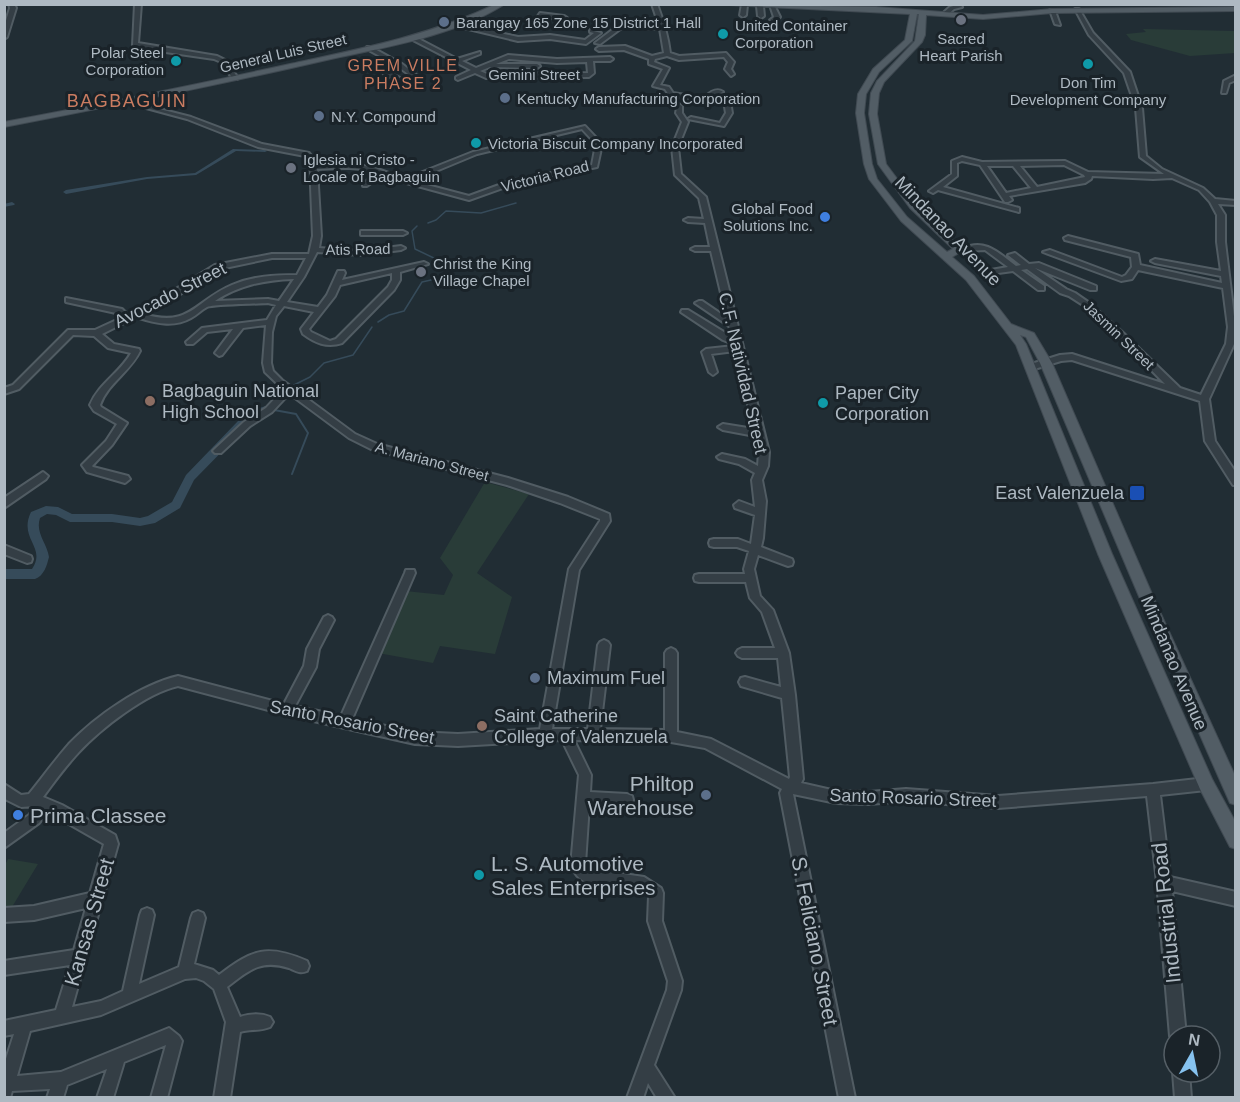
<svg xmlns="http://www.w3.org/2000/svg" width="1240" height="1102" viewBox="0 0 1240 1102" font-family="Helvetica,sans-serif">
<rect width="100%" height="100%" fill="#212d34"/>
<!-- green -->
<path fill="#293c38" d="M1143 29 1235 31V53L1190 56 1131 40 1126 34 1146 32Z
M485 482 529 494 477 573 512 597 495 654 440 646 433 663 378 653 405 591 444 595 453 575 440 558Z
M8 859 38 864 12 907 5 906V865Z"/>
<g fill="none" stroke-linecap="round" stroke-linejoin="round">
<!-- stream-far1 -->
<path stroke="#364b5a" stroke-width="1.5" d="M428 223 436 220 446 211 481 213 516 203
M378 322 389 315 404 311 422 282 440 278 446 272 438 260 415 249 412 231 417 226
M290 387 310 377 324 363 353 355 372 327"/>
<!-- stream -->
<path stroke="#364b5a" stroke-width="2" d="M274 410 296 414 308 433 292 474"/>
<!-- canal -->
<path fill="#364b5a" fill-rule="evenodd" d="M233 149 265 150 267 151 265 152 236 151 196 175 147 179 66 194 63 192 66 190 147 177 195 173Z
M12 202 15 204 14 205 4 207V204Z"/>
<!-- river -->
<path fill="#364b5a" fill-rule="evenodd" d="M269 405 274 409 246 427 194 480 180 508 155 523 140 526 112 522H70L56 515 47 514 40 518C35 533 47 543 49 557 47 565 44 576 35 579H4V569H32C47 547 18 539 31 512L46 506 58 507 72 514H112L140 518 148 516 172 502 186 475 238 421 256 409Z"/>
<!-- minor casing -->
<g stroke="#515c63" stroke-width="4">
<path id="minor" d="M9 4H14L16 8 7 37 4 39V27L10 8Z
M135 4H141L138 43 217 56 225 60 238 78 237 79H233L221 62 214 59 138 48 133 45Z
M652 4H657C663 20 668 36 670 53L679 56 726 53 734 62 731 69 734 74 731 76 725 69 728 62 724 57 679 60 667 56 655 59 654 62 669 68 660 85 669 87 673 93 704 98C709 93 716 87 723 92L714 95 705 102 674 96 672 100 682 106V113L688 122 678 147 681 174 706 197 769 452 768 466 762 480 766 501 763 538 761 547 792 559 793 562 792 565 788 566 758 555 754 569 760 596 773 610 789 653 795 695 803 779 801 783 836 791 869 792 906 789 998 796 1153 784 1206 778 1211 780 1212 784 1211 788 1206 790 1160 795 1170 877 1236 892V906L1172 891 1186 1036H1174V1042L1170 1036 1157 882 1147 796 998 808 906 801 869 804 836 803 793 794 855 1098H839L780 793 782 789 705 748 671 742 574 740 591 775 590 792 627 794 632 796 633 800 632 804 627 806 589 804 585 864 590 869 644 877 661 888 663 893 662 921 682 981 681 990 654 1065 675 1098H657L648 1083 643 1098H627L667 990 668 981 648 921 649 896 641 890 586 882C579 879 574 873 571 866L579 775 562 740 458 746 415 744 287 715 178 686C146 693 100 729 78 753 65 767 54 782 43 797L62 805 115 835 118 844 72 1007 101 1001 123 991 140 915 142 910 147 908 152 910 154 915 139 984 179 967 191 918 193 913 198 911 203 913 205 918 194 964 213 970 219 975C253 949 267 944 307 961L309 966 307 971C300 974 296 971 289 968 261 959 249 970 227 987L240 1017C249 1014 261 1013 270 1017L273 1022 270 1027C261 1031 250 1029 240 1032L230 1098H214L226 1022 214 989 204 981 196 978 185 979 101 1015 30 1031 17 1076 61 1072 169 1028 179 1036 182 1041 167 1098H151L166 1045 124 1062 113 1098H97L107 1069 67 1085 63 1098H47L50 1089 12 1091 10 1098H4V1065L14 1034 4 1036V1021L56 1010 70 965 4 975V961L74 950 86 908 34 920 4 922V908L34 906 90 893 104 844 48 812 39 823 4 848V833L29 815 36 806 21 807 7 800 4 798V784L21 795 29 794C42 778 55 760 69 744 96 716 140 685 178 676L284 704 304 666 307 649 324 617 328 615 332 617 334 620 319 649 316 667 295 706 341 716 405 573 406 570H414L415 573 352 719 415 732 458 734 540 729 569 569 600 521V519L560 503 507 485 371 449 349 438 291 395 287 396 272 412 250 426 221 453H215L213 451 215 449 244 422 266 408 281 392 285 391 265 372 263 363 266 325 243 328 222 355 219 356 215 353 233 329 207 332 193 344H187L186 342 202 328 267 320 276 305 268 303C256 304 215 304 207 307 201 310 197 315 191 318 173 328 155 323 136 317L102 334 114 344 139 349 140 351C130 372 108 383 100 405L101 407 127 423 112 445 92 466 93 467 128 476 130 479 125 483 87 472 82 465 106 441 117 424 94 411 90 405C99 383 120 373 131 353L108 348 94 336 73 335 19 389 4 394V388L13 385 68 330H95L121 318 116 313 66 302V298L122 309 128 315 155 302 215 265 272 254H309L313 236 310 162 305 156 258 147 187 119 124 102V100L191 117 262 144 309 153 316 162 317 165 346 164 372 167 405 179 473 152 585 126 602 144 597 167 514 184 469 200 403 182 382 175 367 186H363V184L376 173C358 166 336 168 317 169L321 236 319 248 361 251 401 246 405 248 401 250 361 255 317 252 304 277 287 302 318 307 327 295 338 271H344L345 273 342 280 424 262 428 264 400 272V280L394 290 342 343C327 348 315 343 303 334L301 329 314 312 284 306 276 316 272 332 271 363 273 371 282 380 355 434 377 444 508 478 568 497 609 514 610 521 579 570 552 729H588L598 645 600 642 604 640 608 642 610 645 600 729 665 730V653L667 650 671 648 675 650 677 653V732L711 739 789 779 790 777 782 698 741 686 739 682 741 678 745 677 781 687 778 658H742L738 656 736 653 738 650 742 648H775L762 612 750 598 746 582H699L695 581 694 578 695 575 699 574H745L744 569 749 551 737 547H714L710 546 709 543 710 540 714 539H738L751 544 755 515 735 508 734 505 739 501 755 507 752 480 755 473 739 464 719 459 717 457 722 454 745 459 758 466 759 452 755 436 723 430 718 427 723 424 754 429 735 351 711 354 717 372 713 375 709 372 702 352 706 349 734 346 733 344 723 340 681 312 682 310H688L732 337 729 326 695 303 699 301H702L727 318 711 251H695L691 249 695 247H710L705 223 688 222 684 220 688 218 704 219 699 198 675 175 672 147 682 122 676 113 677 108 666 101 669 95 665 89 653 86 663 69 649 64V59L624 50 599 51 596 49 599 47 625 46 652 56 664 53 660 29 623 27 600 44 595 43 620 24 659 25ZM582 129 596 144 592 165 510 181 469 196 412 181 477 154ZM272 258H306L297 275C275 275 253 276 232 285 194 301 191 328 143 314L161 306 220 269ZM392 273V280L388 287 336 339 330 341 311 332 309 329 335 296 340 285ZM294 279 279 301 268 299 215 301C239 285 265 280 294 279Z
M742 4 747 5 746 15 743 17 740 15Z
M760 4 763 6 764 16 761 18 758 16 757 6Z
M960 4 962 7 954 9 947 15 942 14 950 7Z
M770 5H774L780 17 773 22 770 20 774 17Z
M1075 9H1079L1093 33 1130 72 1142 108 1146 156 1162 169 1203 188 1215 199 1236 201V205L1218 204 1225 215V242L1236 333 1234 344 1209 399 1215 441 1236 473V485H1233L1205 441 1200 401 1072 360 1061 361 1031 370 1028 369V365L1060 355 1072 354 1165 384 1117 335 1083 305 1069 296 1060 293 1027 269 1021 270 1044 286V290H1038L1013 271 991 274V270L1008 267 985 250 967 251 963 249C984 237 1000 254 1016 266L1021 265 1008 255 1015 253 1029 264 1039 263 1096 286V290H1090L1035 268 1066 289 1075 293 1088 302 1122 332 1180 388 1201 395 1226 344 1228 327 1223 288 1138 270 1132 279 1121 281 1043 252 1050 250 1122 277 1126 275 1132 267 1131 257 1065 240 1064 238 1068 236 1138 254 1140 265 1222 283 1221 276 1155 263 1151 261 1155 259 1221 271 1217 242V215L1210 202 1199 190 1172 178 1153 179 1092 176 1091 179 1085 183 1009 196 1012 200 1008 202H1005L980 165 962 161 957 163V176L943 187 1019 208V212L938 190 933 193 929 191 952 174V161L962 157 982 162 1065 161 1088 172 1164 174 1140 157 1136 108 1124 73 1089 35ZM1064 165 1084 175 1085 177 1037 187 1020 166ZM987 166H1013L1031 188 1006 193Z
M1050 10 1055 11 1060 25 1055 24Z
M540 13 564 16 567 18 564 20 538 16Z
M458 23 489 31 505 25 508 27 507 28 495 32 518 37 550 35 585 40 594 33 590 32V30L601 33 586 44 550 39 518 41 456 26 455 25Z
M411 37H415L457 59 480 52V54L462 61 476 68 508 55 557 59 610 57 613 59 610 61H593L594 73 589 77 486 78 475 73 458 80 456 79V77L471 70 411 39ZM509 59 557 63 587 62 588 73 487 74 480 71 490 67 537 68 540 66 537 64H496Z
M367 47H371L402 64 420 78 415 79 400 68 390 73 406 81V83H402L384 74V72L396 65 367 49Z
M1236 75V80L1229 83 1226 93H1222L1224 81Z
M728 105 731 107 732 113 724 126 688 119 691 117 720 123 726 113 725 107Z
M361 231H403L407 233 403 235H361Z
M43 472 48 476 46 479 4 508V498Z
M4 545 31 556 32 559 31 562 27 563 4 554Z
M1174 1070V1072H1189L1191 1098H1175L1173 1072Z"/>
</g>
<!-- major casing -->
<g stroke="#404a52" stroke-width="2">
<path id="major" d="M496 4H505C457 35 387 47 331 59 223 84 114 106 4 127V122C100 104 195 85 290 64 360 49 431 35 496 4Z
M709 4 876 7 983 15 1052 9 1236 7V11L1052 13 983 19 926 15 925 35 922 42 884 82 879 93 877 114 886 164 916 204 964 250 952 257 974 276 1011 324 1034 333 1052 363 1155 601 1236 778V805L1230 803 1141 601 1040 363 1026 337 1020 335 1026 344 1112 554 1212 779 1236 823V849L1230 847 1200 789 1098 554 1016 345 966 280 901 221 869 179 864 164 856 113 858 94 873 69 905 40 910 14ZM917 14H919L915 41 877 81 871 93 869 114 878 164 910 208 953 249 947 252 907 217 877 179 872 164 864 113 866 94 879 72 912 41Z"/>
</g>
<!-- minor -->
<use href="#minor" fill="#343e45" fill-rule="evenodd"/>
<!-- major -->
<use href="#major" fill="#525d65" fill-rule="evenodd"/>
</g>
<!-- markers -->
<g fill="#6b7280" stroke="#1a2329" stroke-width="2">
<circle cx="961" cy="20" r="6"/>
<circle cx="291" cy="168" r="6"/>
<circle cx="421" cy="272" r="6"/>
</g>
<g fill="#5c6f8a" stroke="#1a2329" stroke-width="2">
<circle cx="444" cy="22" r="6"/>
<circle cx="505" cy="98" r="6"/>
<circle cx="319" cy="116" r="6"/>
<circle cx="535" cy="678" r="6"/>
<circle cx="706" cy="795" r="6"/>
</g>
<g fill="#0f9aa8" stroke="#1a2329" stroke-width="2">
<circle cx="723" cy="34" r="6"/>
<circle cx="176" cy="61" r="6"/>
<circle cx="1088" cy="64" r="6"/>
<circle cx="476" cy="143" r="6"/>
<circle cx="823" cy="403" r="6"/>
<circle cx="479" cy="875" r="6"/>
</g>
<g fill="#3f7fe0" stroke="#1a2329" stroke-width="2">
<circle cx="825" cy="217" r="6"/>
<circle cx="18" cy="815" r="6"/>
</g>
<g fill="#8d6e63" stroke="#1a2329" stroke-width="2">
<circle cx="150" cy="401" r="6"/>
<circle cx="482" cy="726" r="6"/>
</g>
<rect fill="#1a4fb4" stroke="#1a2329" stroke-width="2" x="1129" y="485" width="16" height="16" rx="3"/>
<g text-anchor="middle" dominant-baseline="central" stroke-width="6" stroke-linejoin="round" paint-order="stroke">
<!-- far-poi labels -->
<g font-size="15" fill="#aeb9c2" stroke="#1a2329" text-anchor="start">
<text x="456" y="22">Barangay 165 Zone 15 District 1 Hall</text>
<text x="735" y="25">United Container<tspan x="735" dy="17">Corporation</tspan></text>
<text x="961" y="38" text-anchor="middle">Sacred<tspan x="961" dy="17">Heart Parish</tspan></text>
<text x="164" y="52" text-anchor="end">Polar Steel<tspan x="164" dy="17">Corporation</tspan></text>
<text x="1088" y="82" text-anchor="middle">Don Tim<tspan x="1088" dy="17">Development Company</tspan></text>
<text x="517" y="98">Kentucky Manufacturing Corporation</text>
<text x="331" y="116">N.Y. Compound</text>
<text x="488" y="143">Victoria Biscuit Company Incorporated</text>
<text x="303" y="159">Iglesia ni Cristo -<tspan x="303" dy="17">Locale of Bagbaguin</tspan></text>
<text x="813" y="208" text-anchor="end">Global Food<tspan x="813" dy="17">Solutions Inc.</tspan></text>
<text x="433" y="263">Christ the King<tspan x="433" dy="17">Village Chapel</tspan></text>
</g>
<!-- far-street labels -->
<g font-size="15" fill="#aeb9c2" stroke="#1a2329">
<text transform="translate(283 53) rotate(-13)">General Luis Street</text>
<text x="534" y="74">Gemini Street</text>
<text transform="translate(545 176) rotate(-14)">Victoria Road</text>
<text transform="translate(358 249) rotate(-1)">Atis Road</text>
<text transform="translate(1119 335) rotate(44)">Jasmin Street</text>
<text transform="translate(432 461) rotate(15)">A. Mariano Street</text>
</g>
<!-- far-neighbourhood labels -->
<g font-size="16" letter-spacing="1.5" fill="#ca7c61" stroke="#1a2329">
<text x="403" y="65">GREM VILLE<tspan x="403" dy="18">PHASE 2</tspan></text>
</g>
<!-- far-quarter labels -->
<g font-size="18" letter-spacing="1.5" fill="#ca7c61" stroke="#1a2329">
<text x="127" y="101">BAGBAGUIN</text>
</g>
<!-- street labels -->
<g font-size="18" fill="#aeb9c2" stroke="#1a2329">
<text transform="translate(948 231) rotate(46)">Mindanao Avenue</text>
<text transform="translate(170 295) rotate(-27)">Avocado Street</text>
<text transform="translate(743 373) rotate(77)">C.F. Natividad Street</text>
<text transform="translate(1174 663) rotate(67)">Mindanao Avenue</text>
<text transform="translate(352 722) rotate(11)">Santo Rosario Street</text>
<text transform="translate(913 798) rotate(2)">Santo Rosario Street</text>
</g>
<!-- poi labels -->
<g font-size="18" fill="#aeb9c2" stroke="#1a2329" text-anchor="start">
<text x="162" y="391">Bagbaguin National<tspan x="162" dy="21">High School</tspan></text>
<text x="835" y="393">Paper City<tspan x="835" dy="21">Corporation</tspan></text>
<text x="1124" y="493" text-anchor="end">East Valenzuela</text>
<text x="547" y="678">Maximum Fuel</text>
<text x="494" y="716">Saint Catherine<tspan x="494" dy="21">College of Valenzuela</tspan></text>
</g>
<!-- near-poi labels -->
<g font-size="21" fill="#aeb9c2" stroke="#1a2329" text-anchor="start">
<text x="694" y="783" text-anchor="end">Philtop<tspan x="694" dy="24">Warehouse</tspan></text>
<text x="30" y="815">Prima Classee</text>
<text x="491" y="863">L. S. Automotive<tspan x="491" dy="24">Sales Enterprises</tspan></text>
</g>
<!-- near-street labels -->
<g font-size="21" fill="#aeb9c2" stroke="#1a2329">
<text transform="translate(1166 913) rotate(-96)">Industrial Road</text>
<text transform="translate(89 922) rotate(-74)">Kansas Street</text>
<text transform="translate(815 941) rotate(79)">S. Feliciano Street</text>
</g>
</g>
<!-- border -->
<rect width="1240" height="1102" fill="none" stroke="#aeb9c2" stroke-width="12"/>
<!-- north arrow -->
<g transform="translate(1192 1054) rotate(9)"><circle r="28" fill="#1a2329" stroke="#555f66" stroke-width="1.5"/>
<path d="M0-4.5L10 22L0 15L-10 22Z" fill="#86c2ef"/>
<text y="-9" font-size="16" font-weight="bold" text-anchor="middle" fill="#aeb9c2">N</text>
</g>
</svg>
